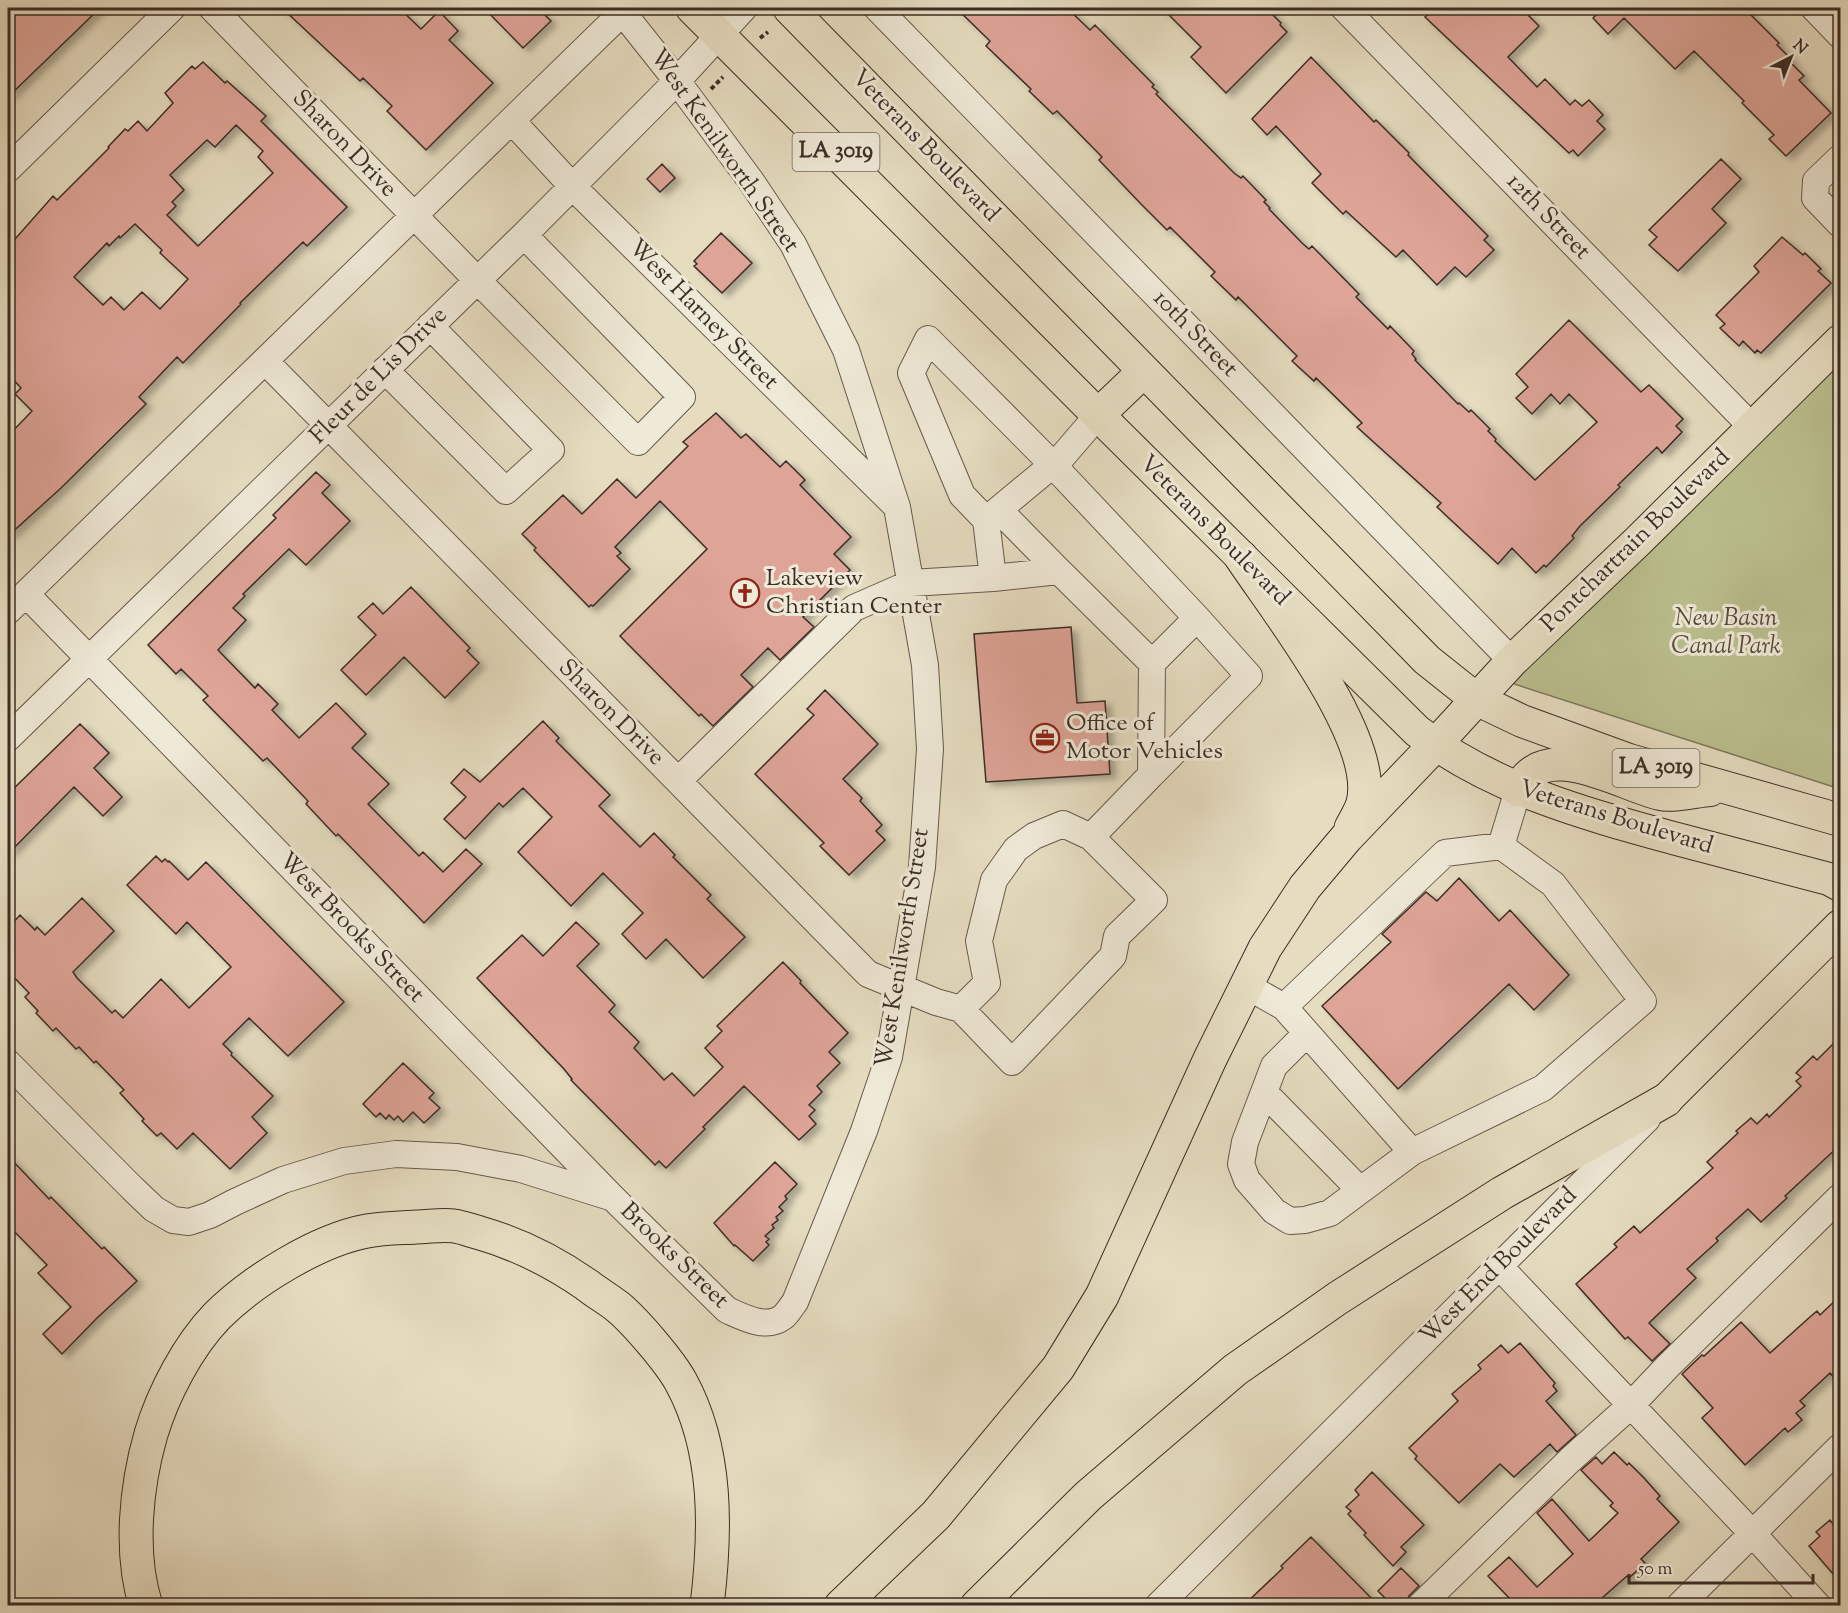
<svg xmlns="http://www.w3.org/2000/svg" width="1848" height="1613" viewBox="0 0 1848 1613" font-family="'Sorts Mill Goudy',serif">
<defs>
<filter id="shadow"><feDropShadow dx="6" dy="4" stdDeviation="3" flood-color="#0004"/></filter>
</defs>
<rect width="100%" height="100%" fill="#e6ddc1"/>
<filter id="stains"><feTurbulence type="fractalNoise" baseFrequency=".00333" numOctaves="4"/><feColorMatrix values="0 0 0 0 .2 0 0 0 0 .09 0 0 0 0 .02 0 0 0 .5 -.17"/></filter>
<radialGradient id="worn" r=".72"><stop offset=".6" stop-color="#630" stop-opacity="0"/><stop offset="1" stop-color="#630" stop-opacity=".3"/></radialGradient>
<!-- green -->
<path fill="#bbbf8f" stroke="#7b765a" stroke-width="1.5" d="M1840 362V789L1511 683Z"/>
<!-- building -->
<path fill="#dea498" stroke="#3b2d26" stroke-width="1.5" fill-rule="evenodd" filter="url(#shadow)" d="M8 8H100L8 97Z
M282 8H399L421 29 439 11 458 31 449 40 493 83 426 150 387 111 392 106 363 78 360 81Z
M484 8H538L551 21 523 48Z
M956 8H1067L1090 30 1095 25 1154 85 1152 87 1158 92 1156 94 1234 173 1241 178 1243 176 1266 200 1264 202 1270 208 1269 209 1303 244 1309 249 1312 246 1359 294 1356 297 1388 329 1390 326 1414 351 1412 354 1416 359 1415 360 1458 404 1459 403 1469 412 1471 410 1490 429 1488 431 1496 439 1495 441 1535 480 1597 422 1569 394 1560 404 1551 394 1532 414 1516 398 1528 387 1516 374 1569 320 1641 392 1649 385 1683 419 1676 426 1682 432 1662 453 1657 447 1618 485 1620 487 1580 526 1572 536 1574 538 1546 567 1544 565 1536 573 1512 548 1498 564 1437 507 1441 503 1357 427 1362 423 1316 378 1314 381 1292 361 1297 356 1238 297 1236 300 1211 276 1215 272 1170 227 1167 230 1141 204 1099 160 1102 157 1057 111 1053 114 1029 91 1031 89 986 46 990 41Z
M1162 8H1266L1281 23 1280 25 1287 32 1226 93 1191 57 1201 47Z
M1436 8H1521L1539 26 1508 57 1537 87 1545 79 1570 105 1575 100 1582 106 1589 100 1603 115 1597 121 1605 129 1578 156 1573 150 1569 153 1425 17Z
M1603 8H1744L1779 43 1777 45 1793 61 1791 63 1804 76 1799 80 1831 113 1786 156 1769 139 1774 135 1742 103 1744 101 1694 51 1675 69 1624 18 1608 34 1593 18Z
M1311 57 1374 122 1376 120 1409 153 1408 155 1488 236 1484 240 1494 250 1466 277 1455 267 1437 285 1403 250 1396 257 1346 211 1343 214 1312 183 1321 174 1276 126 1267 135 1252 119Z
M203 62 225 83 227 81 266 116 261 121 347 207 307 246 303 242 240 303 241 304 183 363 177 357 139 397 146 404 61 488 8 536V436L32 411 15 394 21 388 8 374V247L53 196 57 200 109 148 108 147 125 129 128 131 138 121 147 131 173 103 165 93 192 66 195 69ZM236 125 263 151 258 157 273 173 198 246 167 215 176 206 172 202 184 190 170 175 207 140 215 147ZM135 224 162 250 160 253 188 279 160 309 142 292 124 310 111 297 103 305 74 277 107 243 109 246 119 236 120 238Z
M1721 159 1741 179 1712 209 1726 223 1678 271 1649 245 1657 237 1649 230Z
M662 164 675 178 660 192 647 179Z
M721 233 752 263 722 293 694 266 697 264 694 261Z
M1782 237 1803 255 1805 253 1821 269 1818 271 1831 283 1761 353 1757 350 1755 353 1743 341 1739 346 1720 328 1725 324 1716 315 1759 272 1754 266Z
M716 413 741 438 746 434 780 467 786 461 805 480 800 485 851 537 834 554 850 570 803 617 814 627 780 660 768 648 741 675 753 687 713 726 701 714 699 716 620 636 707 549 660 501 615 547 621 553 617 556 630 569 593 606 591 605 589 607 534 550 536 548 522 534 563 495 582 514 617 479 636 498 688 446 683 442Z
M316 472 330 485 322 493 350 521 306 565 289 549 243 594 245 596 233 608 246 620 218 650 255 688 258 684 278 704 272 710 299 738 336 703 366 734 352 748 389 784 368 804 419 856 423 852 443 872 466 849 482 864 424 923 338 834 336 836 306 804 308 801 267 758 263 761 203 700 208 696 181 669 176 674 148 645 276 518 273 515Z
M411 587 470 648 467 651 479 663 445 698 404 657 366 695 341 670 376 635 358 617 373 603 383 614Z
M1071 627 1077 703 1105 701 1110 774 986 782 974 634Z
M825 690 878 744 843 779 862 798 860 801 882 825 876 831 885 840 849 875 820 846 824 843 755 774 814 715 807 709Z
M543 721 559 738 556 741 610 795 599 806 640 847 654 833 675 855 673 857 711 895 707 899 745 937 703 978 666 939 646 959 622 934 643 913 603 873 571 906 518 852 552 817 523 788 503 807 499 803 465 839 444 819 466 797 451 783 464 769 480 782Z
M80 724 109 753 94 768 122 797 103 816 74 787 8 854V794Z
M156 856 162 862 165 859 168 862 169 861 188 880 206 862 344 1002 288 1056 249 1018 223 1044 232 1053 231 1055 273 1096 252 1117 267 1133 230 1169 193 1133 177 1149 161 1133 157 1136 142 1121 144 1119 120 1093 124 1090 96 1061 94 1063 79 1047 76 1049 56 1028 53 1031 36 1013 38 1011 25 997 29 993 8 971V928L20 915 35 930 37 927 45 935 82 898 114 931 73 972 77 978 112 1013 115 1010 123 1018 161 979 189 1008 231 967 187 922 176 934 127 885Z
M1459 878 1499 921 1510 910 1569 975 1534 1010 1509 984 1398 1089 1322 1006 1391 942 1382 934 1426 892 1437 901Z
M576 922 599 944 577 966 615 1005 609 1012 639 1042 634 1048 664 1080 672 1073 694 1096 723 1067 705 1048 722 1031 717 1026 783 962 801 981 800 983 848 1033 829 1052 840 1063 817 1086 822 1092 809 1105 815 1110 809 1116 816 1124 799 1140 744 1086 703 1127 705 1129 666 1168 659 1161 655 1165 571 1080 572 1079 564 1069 477 978 522 935 543 956Z
M1840 1037V1145L1785 1196 1787 1198 1761 1222 1748 1209 1716 1238 1718 1241 1687 1269 1696 1278 1649 1323 1670 1344 1652 1361 1628 1337 1625 1339 1576 1284 1617 1247 1614 1244 1634 1226 1640 1233 1713 1168 1707 1162 1738 1133 1736 1131 1751 1118 1757 1124 1767 1114 1769 1117 1801 1086 1796 1081 1801 1077 1796 1073 1813 1056 1817 1060Z
M403 1063 434 1093 429 1098 440 1108 424 1123 413 1112 403 1122 398 1116 394 1120 389 1115 386 1119 380 1113 376 1117 363 1104Z
M8 1156 49 1199 51 1197 102 1249 104 1247 137 1281 97 1318 62 1354 43 1334 71 1307 38 1273 47 1265 8 1225Z
M775 1162 797 1184 785 1196 787 1199 779 1207 783 1211 776 1217 778 1220 772 1225 774 1228 765 1236 769 1239 766 1242 769 1245 753 1261 735 1245 734 1246 714 1223Z
M1840 1296V1385L1830 1373 1800 1401 1805 1406 1796 1413 1802 1420 1788 1432 1785 1428 1745 1465 1702 1418 1713 1408 1682 1374 1702 1355 1704 1356 1741 1322 1770 1353 1811 1316 1817 1311 1820 1315Z
M1520 1343 1555 1383 1553 1386 1557 1391 1546 1401 1576 1435 1557 1452 1550 1444 1514 1477 1500 1464 1459 1503 1415 1459 1417 1456 1409 1448 1458 1401 1452 1394 1481 1369 1478 1365 1501 1345 1508 1353Z
M1614 1452 1627 1465 1629 1463 1644 1478 1660 1496 1657 1499 1679 1522 1641 1559 1645 1563 1629 1578 1627 1576 1594 1605H1516L1488 1576 1509 1557 1537 1587 1573 1554 1537 1513 1552 1499 1589 1541 1618 1513 1610 1506 1613 1503 1581 1470 1596 1457 1602 1464Z
M1372 1472 1424 1525 1401 1547 1406 1552 1393 1566 1364 1535 1366 1533 1348 1514 1351 1511 1346 1507 1359 1495 1355 1490Z
M1840 1517V1582L1809 1546 1820 1536 1816 1532 1830 1520 1833 1524Z
M1311 1537 1378 1605H1244L1283 1568 1281 1566Z
M1401 1568 1419 1586 1409 1596 1405 1605H1392L1378 1591Z"/>
<g fill="none" stroke-linecap="round" stroke-linejoin="round">
<!-- minor casing -->
<g stroke="#66594d" stroke-width="28">
<path id="minor" d="M212 8 477 280 638 442 682 397 524 235
M877 8 1512 661
M1344 8 1752 427
M1814 8 1840 35
M512 121 572 186 895 505
M1840 158 1816 181 1815 198 1840 224
M8 169 172 8
M265 361 868 974 936 1002 961 1009 987 983 979 941 994 880 1016 849 1034 836 1063 824 1091 837 1151 775 1152 663 1059 571 993 578
M385 370 506 491 551 450 430 326
M999 510 1059 571
M986 520 962 495 911 373 928 339 1053 465 1197 618 1152 663
M26 594 613 1198 727 1310C743 1317 766 1330 783 1317 787 1314 791 1307 795 1302L864 1131 889 1057 922 867 930 749 925 665 897 507 846 350 793 244 751 181 677 81 619 8
M8 611 627 8
M8 738 524 235 677 81 744 8
M1151 775 1249 676 1197 618
M678 781 854 608 911 583 993 578 986 520 1062 457 1098 415
M1245 985 1284 1007 1412 1152 1543 1088 1643 1001 1553 884 1501 846 1518 790
M1284 1007 1445 853 1501 846
M961 1009 1012 1062 1113 956 1117 936 1154 900 1091 837
M1307 1033 1274 1066 1245 1142 1241 1164 1247 1180 1274 1211 1290 1221 1305 1220 1330 1213 1412 1152
M8 1063 132 1188 154 1209 173 1220 189 1222 210 1215 235 1202 283 1180 344 1161 396 1154 457 1157 521 1169 610 1197
M1264 1092 1360 1190
M1499 1266 1753 1534 1818 1606
M1158 1606 1647 1119
M1420 1606 1570 1460 1631 1405 1668 1366 1840 1197
M1679 1606 1840 1447"/>
</g>
<!-- major casing -->
<g stroke="#3b2d26" stroke-width="34">
<path id="major" d="M692 8 1098 415 1417 731C1494 789 1582 813 1673 838 1725 852 1777 865 1829 879L1840 885
M789 8 1427 660 1476 699 1522 721 1629 760 1840 820
M1098 415 1144 371
M1435 745 1512 661 1638 541 1840 341
M1518 790C1521 785 1524 779 1529 775 1560 746 1626 786 1660 794 1672 797 1697 791 1710 790
M1666 1100 1840 926"/>
</g>
<!-- highway casing -->
<g stroke="#3b2d26" stroke-width="35">
<path id="highway" d="M1241 557C1276 610 1379 739 1363 803 1361 811 1355 820 1351 828
M146 1606C129 1553 136 1486 151 1434 163 1394 188 1346 217 1316 252 1281 318 1240 367 1231 383 1228 400 1228 416 1227 428 1227 442 1224 454 1226 462 1227 472 1231 480 1233 518 1244 554 1262 587 1285 597 1293 608 1299 618 1307 636 1322 670 1362 681 1382 718 1450 716 1531 707 1606
M841 1606 936 1515 1058 1368 1102 1296 1210 1059 1265 948 1305 887 1347 837 1435 745
M977 1606 1088 1496 1235 1370 1338 1298 1502 1193 1666 1100"/>
</g>
<!-- path -->
<path stroke="#3b2d26" stroke-width="4" stroke-dasharray="4.5 3" stroke-linecap="butt" d="M760 38 768 32
M711 89 723 77"/>
<!-- minor -->
<use href="#minor" stroke="#efe9d7" stroke-width="26"/>
<!-- major -->
<use href="#major" stroke="#e6ddc1" stroke-width="32"/>
<!-- highway -->
<use href="#highway" stroke="#e6ddc1" stroke-width="33"/>
</g>
<!-- icons -->
<defs>
<g id="church-ring" transform="scale(1.5)"><circle r="9.5" fill="#efe9d7" stroke="#8f2418" stroke-width="1.5"/><path d="M-1.2-6h2.4v3.5h3.3v2.4h-3.3V6h-2.4V-.1h-3.3v-2.4h3.3Z" fill="#8f2418"/></g>
<g id="office-ring" transform="scale(1.5)"><circle r="9.5" fill="#efe9d7" stroke="#8f2418" stroke-width="1.5"/><path d="M-6-3h4V-5.5h4V-3h4V5H-6ZM-1-4.5V-3h2v-1.5ZM-6 0V1H6V0Z" fill="#8f2418"/></g>
</defs>
<g fill-rule="evenodd">
<use href="#church-ring" x="745" y="593"/>
<use href="#office-ring" x="1045" y="738"/>
</g>
<g text-anchor="middle" dominant-baseline="central" stroke-width="6" stroke-linejoin="round" paint-order="stroke">
<!-- shield labels -->
<g fill="#efe9d7" stroke="#71655b" stroke-width="1.5">
<rect x="792.5" y="133" width="87" height="38" rx="4.5"/>
<rect x="1612.5" y="749" width="87" height="38" rx="4.5"/>
</g>
<g font-size="22" font-weight="bold" fill="#3b2d26">
<text x="836" y="152">LA 3019</text>
<text x="1656" y="768">LA 3019</text>
</g>
<!-- street labels -->
<g font-size="24" fill="#3b2d26" stroke="#efe9d7">
<text transform="translate(344 144) rotate(46)">Sharon Drive</text>
<text transform="translate(925 146) rotate(46)">Veterans Boulevard</text>
<text transform="translate(724 151) rotate(55)">West Kenilworth Street</text>
<text transform="translate(1548 217) rotate(46)">12th Street</text>
<text transform="translate(703 315) rotate(45)">West Harney Street</text>
<text transform="translate(1195 334) rotate(46)">10th Street</text>
<text transform="translate(379 376) rotate(-45)">Fleur de Lis Drive</text>
<text transform="translate(1214 531) rotate(45)">Veterans Boulevard</text>
<text transform="translate(1636 541) rotate(-44)">Pontchartrain Boulevard</text>
<text transform="translate(611 713) rotate(45)">Sharon Drive</text>
<text transform="translate(1616 818) rotate(17)">Veterans Boulevard</text>
<text transform="translate(351 928) rotate(46)">West Brooks Street</text>
<text transform="translate(903 948) rotate(-81)">West Kenilworth Street</text>
<text transform="translate(674 1256) rotate(44)">Brooks Street</text>
<text transform="translate(1499 1266) rotate(-45)">West End Boulevard</text>
</g>
<!-- poi labels -->
<g font-size="24" fill="#3b2d26" stroke="#efe9d7" text-anchor="start">
<text x="766" y="579">Lakeview<tspan x="766" dy="28">Christian Center</tspan></text>
<text x="1066" y="724">Office of<tspan x="1066" dy="28">Motor Vehicles</tspan></text>
</g>
<!-- park labels -->
<g font-size="24" font-style="italic" fill="#554a3b" stroke="#efe9d7">
<text x="1726" y="619">New Basin<tspan x="1726" dy="28">Canal Park</tspan></text>
</g>
</g>
<!-- margin -->
<rect width="1848" height="1613" fill="none" stroke="#e6ddc1" stroke-width="30"/>
<rect x="9" y="9" width="1830" height="1595" fill="none" stroke="#3b2d26" stroke-width="3"/>
<rect x="15" y="15" width="1818" height="1583" fill="none" stroke="#3b2d26" stroke-width="1.5"/>
<!-- north arrow -->
<g transform="translate(1791 57) rotate(42)" stroke="#efe9d7" stroke-width="4.5" paint-order="stroke">
<path d="M0-4.5L10 22L0 15L-10 22Z" fill="#3b2d26"/>
<text y="-9" font-size="16" font-weight="bold" text-anchor="middle" fill="#3b2d26">N</text>
</g>
<!-- scale -->
<path d="M1629 1574v9h184v-9" fill="none" stroke="#3b2d26" stroke-width="3"/>
<text x="1638" y="1574" font-size="18" fill="#3b2d26" stroke="#efe9d7" stroke-width="4.5" paint-order="stroke">50 m</text>
<rect width="100%" height="100%" filter="url(#stains)"/>
<rect width="100%" height="100%" fill="url(#worn)"/>
</svg>
